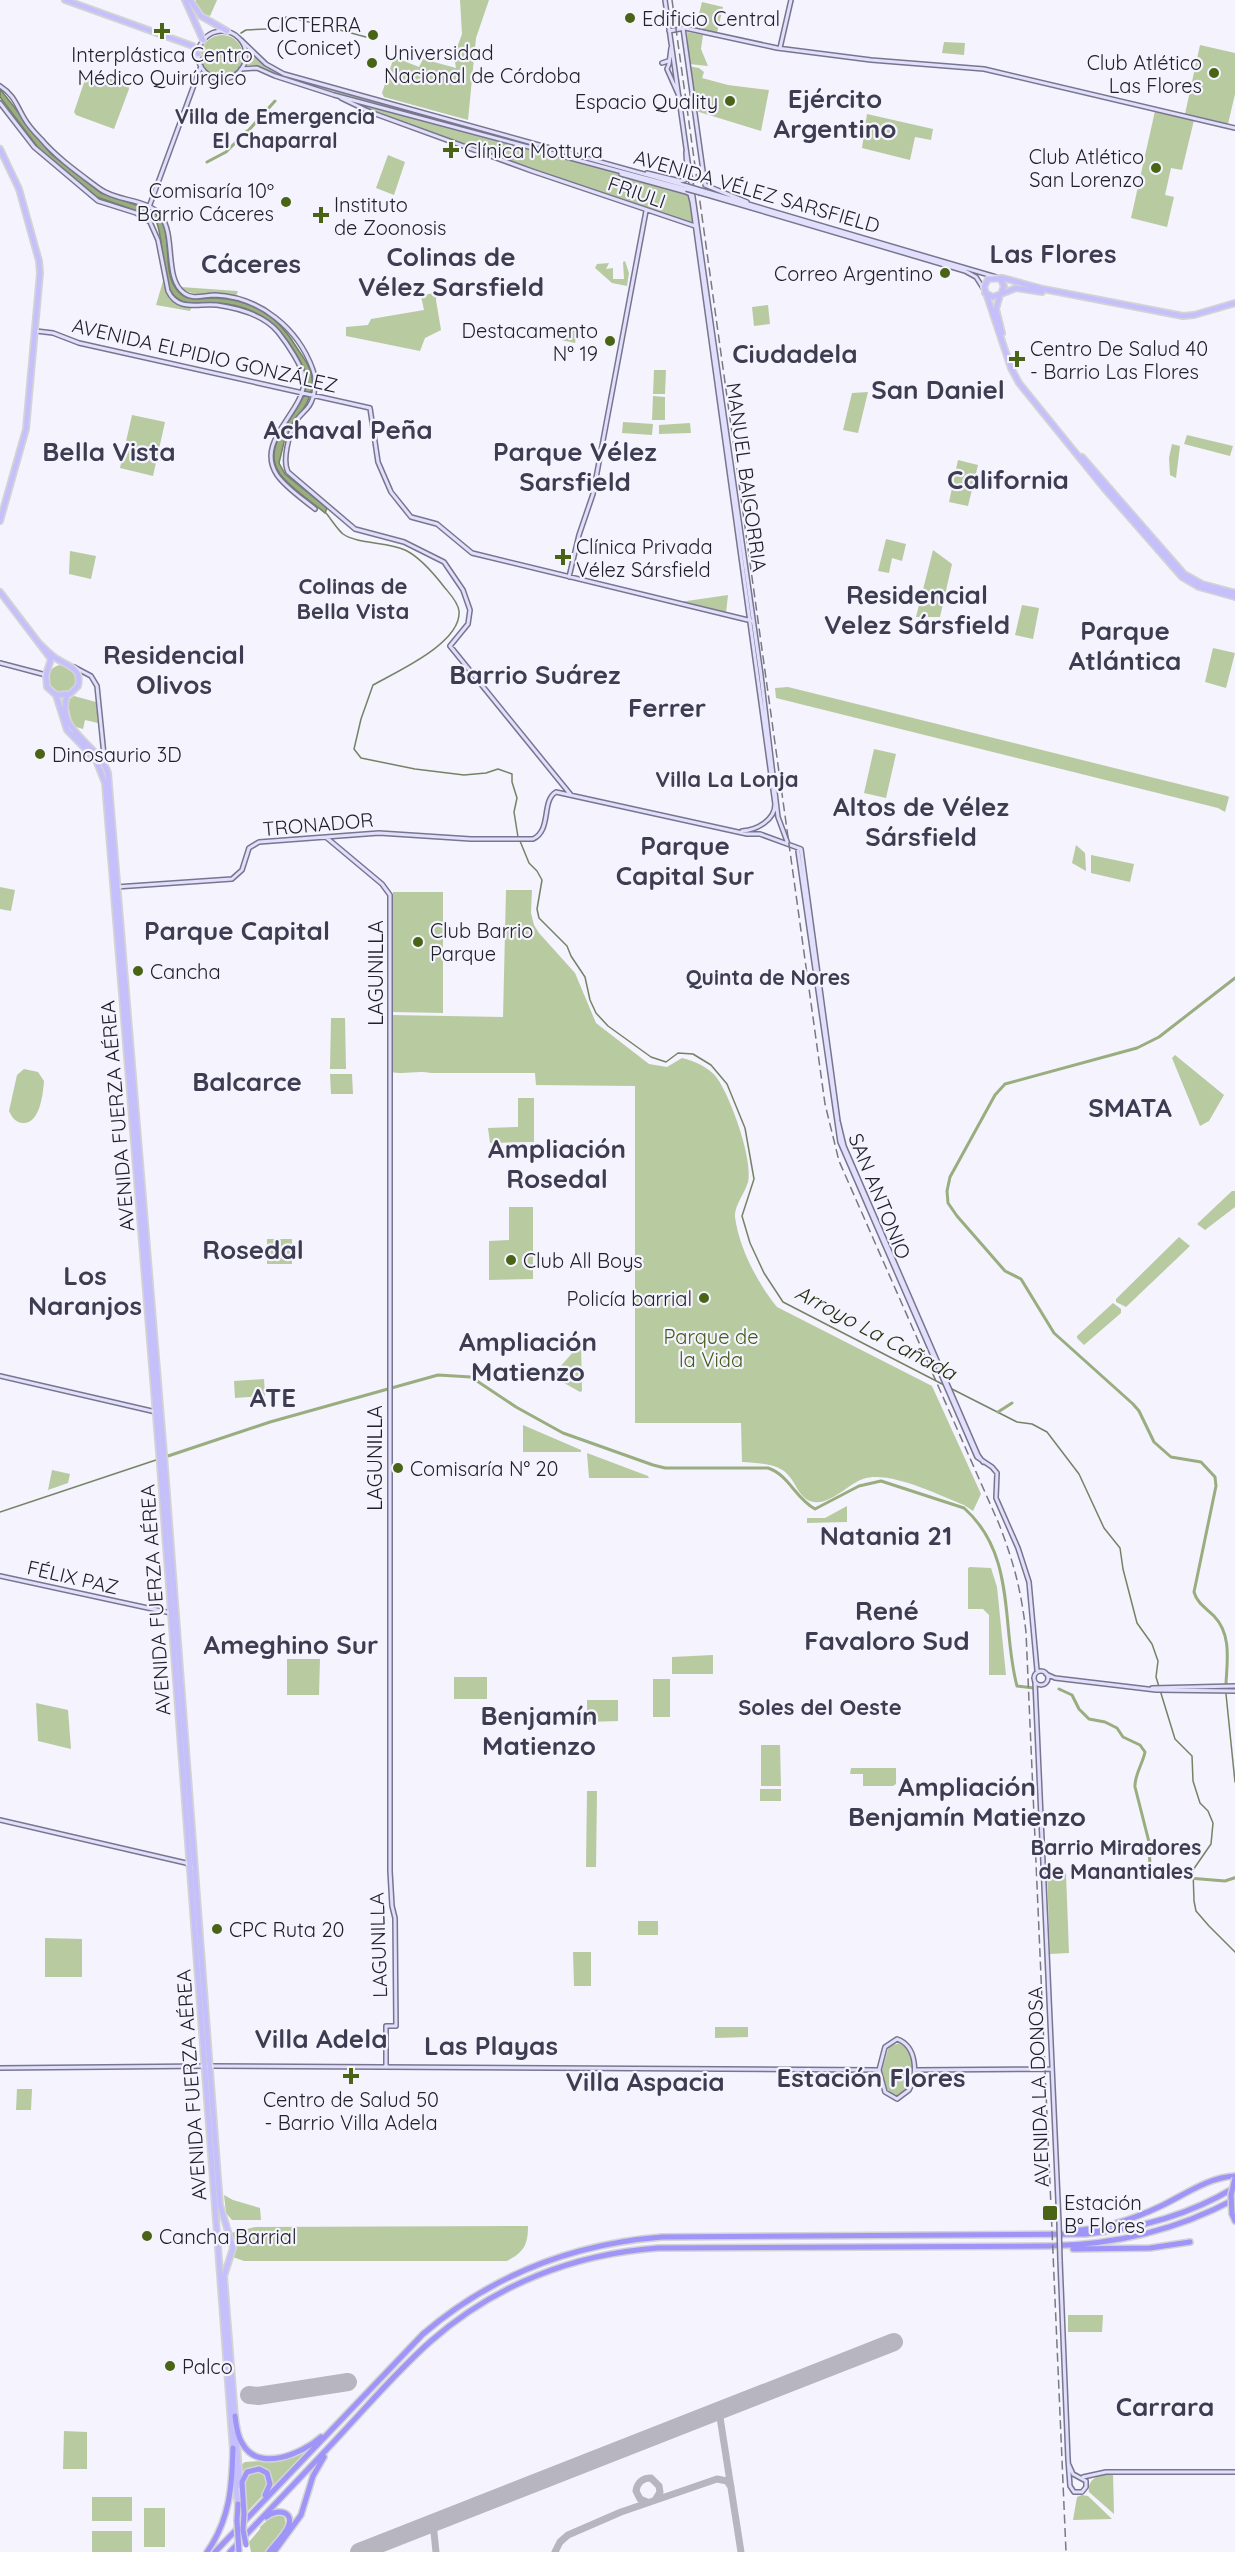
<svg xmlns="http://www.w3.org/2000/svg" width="1235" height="2552" viewBox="0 0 1235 2552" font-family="Quicksand,sans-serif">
<rect width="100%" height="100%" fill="#f4f3fe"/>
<!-- green -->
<path fill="#b8caa0" d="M196 0H217L210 16 201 13 195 3Z
M460 0H489L476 38 468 120 384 97 382 93 394 57 419 67 423 59 456 68 454 56 462 34Z
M702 2 723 7 717 33 702 30 704 19 698 18Z
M687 32 703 35 701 49 708 66 689 64Z
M201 56a21 21 0 1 1 42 0a21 21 0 1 1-42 0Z
M944 42 965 43 964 55 942 53Z
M1200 45 1235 53V94L1228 124 1185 114Z
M247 50 270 69 281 75 447 121V123L280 77 255 65H246Z
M688 66 699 68 704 72 702 78 728 85 769 90 761 131 696 111Z
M91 72 128 85 129 89 114 129 76 115 74 112 87 74Z
M334 95 609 168 690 194 695 226C574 185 450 149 334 95Z
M1155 111 1194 120 1182 170 1171 168 1165 195 1174 197 1167 227 1131 218Z
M867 114 933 129 931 140 915 137 910 160 862 148Z
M388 155 405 162 394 195 376 188Z
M625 261 629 273 627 286 612 283 595 268 597 264 609 263 606 269 613 268V279H624L623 262Z
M163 281 170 298 191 308 190 311 156 305Z
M181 287 237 291 238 292 235 297C218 292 193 299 181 287Z
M437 292 436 300 441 330 425 338 420 351 346 336V327L368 325 371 319 424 310 421 296Z
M768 305 770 324 754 326 752 307Z
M564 328 586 331 584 339 576 338 575 343 561 340Z
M654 370H666L665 394H653Z
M868 392 858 433 843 430 852 393Z
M653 396 665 397V420H652Z
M132 415 165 422 153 476 120 468Z
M623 422 653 424 652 435 622 433Z
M690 423 691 433 659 434V425Z
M1187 435 1233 446 1230 456 1184 444Z
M1172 444 1180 446 1176 478 1170 475 1169 458Z
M958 460 978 465 968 506 949 502Z
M886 539 906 544 902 561 892 558 889 573 878 571Z
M933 550 952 564 940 617H916Z
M70 551 96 556 91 579 69 574Z
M728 595 726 613 680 602Z
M1022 605 1039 608 1033 639 1015 635Z
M1213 648 1235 653 1226 688 1205 682Z
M48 679a14 14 0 1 1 28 0a14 14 0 1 1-28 0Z
M788 687 1227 796 1229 797 1225 812 1218 808 776 698 775 688Z
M74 696 96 702 98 723 85 720 83 729 73 726 67 701Z
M874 749 896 754 886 798 864 793Z
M1076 845 1085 853 1086 871 1072 863Z
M1091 855 1134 864 1130 882 1091 873Z
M0 887 15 890 11 911 0 909Z
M506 890H532L531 913 534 925 539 933 575 973 596 1023 649 1064 667 1067 682 1058C694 1061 709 1067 717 1078 731 1098 753 1159 748 1182 745 1193 734 1206 735 1217 739 1248 758 1284 777 1307L932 1386 981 1494 973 1511 964 1505C938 1495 889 1470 863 1479 848 1484 830 1505 814 1502 800 1500 797 1485 789 1476 779 1463 757 1463 742 1462L741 1423H635V1086L536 1085 535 1073H431C415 1070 406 1075 391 1072L390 1015 503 1017Z
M393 892H443V1013L392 1012Z
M331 1018H345L346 1069H330Z
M1175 1055 1224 1095 1209 1121 1200 1126 1172 1058Z
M24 1069 38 1072 44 1081C43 1094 40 1125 22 1123 15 1122 12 1117 9 1111L17 1075Z
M330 1074H352L353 1094H331Z
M518 1098H534V1142L490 1143 488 1128 518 1127Z
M1232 1191H1235V1207L1205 1230 1197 1224Z
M509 1207H533V1279L489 1280V1241L509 1240Z
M1179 1237 1190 1246 1126 1307 1116 1302V1299Z
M267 1239H292V1264H267Z
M1113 1303 1121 1309V1313L1084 1345 1077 1338V1336Z
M581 1343 582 1391 580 1392 552 1376Z
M264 1379 265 1396 235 1398 234 1381Z
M523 1425 581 1450V1452H523Z
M587 1453 648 1476 649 1478H589Z
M52 1470 70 1474 68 1483 48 1490Z
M847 1506V1522L807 1523V1518H825Z
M970 1567 991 1568 997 1587 1006 1675H989V1615L983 1609H968V1568Z
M713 1655V1674H672V1657Z
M287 1659H320L319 1695H287Z
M454 1677H487V1699H454Z
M653 1679H670V1717H653Z
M587 1700H618V1721L587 1722Z
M36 1703 68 1710 71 1749 38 1741Z
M761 1745H780L781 1786H761Z
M851 1768H896V1784L893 1786H863V1774H850Z
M760 1789H781V1801H760Z
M587 1791H597L596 1867H586Z
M1047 1872 1066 1873 1069 1953 1050 1954Z
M638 1921H658V1935H638Z
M45 1938 82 1939V1977H45Z
M573 1952H591V1986H574Z
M715 2027H748V2037L715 2038Z
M900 2043C917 2054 913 2074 907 2090L897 2097 888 2092 882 2070 889 2046Z
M17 2089H32L31 2110H16Z
M224 2195 233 2200 260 2208 261 2220H232L226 2213Z
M528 2226C528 2245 524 2252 507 2261H244L233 2257 235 2243 231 2233 255 2227Z
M1068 2315H1103L1102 2332H1068Z
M64 2431 87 2432V2469H63Z
M309 2449 271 2489 272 2480 267 2471 253 2467 242 2474 241 2465 245 2462 275 2460Z
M255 2470 265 2474 269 2482 263 2495 247 2512 245 2488 247 2474Z
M1103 2473H1113L1114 2514 1089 2492C1087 2482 1095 2477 1103 2473Z
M1082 2495 1088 2496 1112 2519 1073 2520 1077 2497Z
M92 2497H132V2521H92Z
M144 2508H165V2547H144Z
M275 2513 284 2515 286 2525 265 2552H251L249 2542 260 2529V2527Z
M92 2531H132V2552H92Z"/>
<!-- water -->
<path fill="#99ad7e" stroke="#758365" stroke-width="1.5" d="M0 89 51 154 101 193 151 210C178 227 159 268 177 290 188 304 201 297 216 298 254 300 278 316 297 348 305 360 314 371 312 386 310 407 293 418 287 439L285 438 279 463 285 474 327 508 325 513C311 501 291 489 280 474 254 437 321 405 304 369 286 330 260 304 214 303 198 302 183 308 172 293 160 276 165 241 156 221L151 216 97 197 39 149 0 97Z"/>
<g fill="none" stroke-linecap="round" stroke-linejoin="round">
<!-- stream -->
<path stroke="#758365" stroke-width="1.5" d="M289 18 319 24
M321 25 366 37
M269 28 277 32 286 17
M241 33 246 30 267 29
M326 513C331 519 337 529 343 534 357 544 388 542 405 550 420 557 435 575 445 588 450 594 458 602 459 611 462 643 396 672 373 685L361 719 354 749 361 758 415 769 464 775 486 773 498 769 512 774V782L517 798 514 812 518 837
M520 841 529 863 537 871 542 880 537 909 539 918 567 946 571 956 585 977 590 1000 596 1013 608 1026 651 1057 666 1062 678 1053 693 1054 711 1065 727 1084 745 1128 754 1179 742 1216 750 1243 764 1273 783 1302 946 1386
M950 1388 1017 1422 1032 1424 1047 1432 1079 1474 1104 1528 1120 1548 1123 1569 1137 1623 1152 1644 1158 1661 1156 1677 1175 1739 1192 1756 1193 1781 1200 1803 1208 1811 1213 1823 1211 1844 1193 1870 1194 1901 1196 1911 1209 1926 1235 1952
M0 1512 156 1460
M1226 1694 1235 1782
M1234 1878 1235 1877"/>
<!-- canal -->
<path stroke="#99ad7e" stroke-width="3" d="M248 131 275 101
M207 162 226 152 247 131
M998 1412 1012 1403
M168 1456 270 1422 438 1375 471 1377 516 1407 563 1433 653 1465 665 1468H768C789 1475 795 1498 815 1509L859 1486 881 1481 964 1508C1017 1555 1001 1627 1017 1686L1034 1688
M1226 1684C1227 1661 1232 1635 1214 1616 1206 1608 1197 1603 1194 1592L1216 1486 1215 1477 1201 1462 1171 1457 1154 1442 1139 1411 1133 1404 1054 1333 1021 1279 1005 1271 957 1216 948 1203 947 1191 950 1177 995 1095 1005 1084 1137 1048 1159 1037 1235 978
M1059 1689 1072 1695 1079 1709 1089 1719 1105 1722 1117 1728 1123 1737 1140 1745 1145 1752C1143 1763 1134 1776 1135 1787L1149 1842 1150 1867 1154 1874 1159 1876
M1164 1876 1225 1881 1234 1878"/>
<!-- taxiway -->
<path stroke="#b7b6c0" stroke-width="7" d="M719 2411 741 2552
M647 2502 640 2499 636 2491C637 2483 642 2478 651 2478L659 2486 660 2492 655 2500
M433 2523 436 2552
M555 2552 560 2542 568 2535 621 2512 717 2479 727 2481 731 2487"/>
<!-- runway -->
<path stroke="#b7b6c0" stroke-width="18" d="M249 2395 258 2396 348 2382
M359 2552 894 2342"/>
<!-- secondary casing -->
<g stroke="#78768e" stroke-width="6">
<path id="secondary" d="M665 0 761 675 778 817 788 844
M683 28 705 185 747 202
M669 31 685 28 777 48 871 60 984 69 1235 128
M198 55a24 24 0 1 1 48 0a24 24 0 1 1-48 0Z
M241 40 266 64 284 74 687 186
M780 48 791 0
M662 63 668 61
M669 64 667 69 679 96
M669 64 671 48
M241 69 257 68 275 76 334 95 686 189
M0 86C14 95 16 104 24 118 28 125 35 133 41 139 57 158 80 174 100 189 117 202 148 198 161 216 176 236 164 279 184 293 193 300 204 295 215 295 260 297 298 328 313 370 317 380 315 397 309 406 305 412 298 416 295 423 289 435 282 460 288 472L355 529 404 542 444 562 463 590 470 610 468 624 450 646 571 795
M341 98 370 112 532 171 695 226
M0 103 34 147 98 201 136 213 150 222 158 240 168 291C178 312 198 303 217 305 238 308 263 314 278 332 286 342 304 368 304 380 305 412 254 440 277 475 286 488 303 499 315 509
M647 173 680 181 685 180 687 172 686 152
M621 174 686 192 690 194 692 202
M704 191 996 277
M704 194 965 271 976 277 983 288
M692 201 775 804C775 820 757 830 742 831
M145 218 201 66
M36 331 53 333 79 343 370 408 378 462 391 492 411 517 437 524 472 553 752 621
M569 577 579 535 593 494 646 211
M0 663 46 675
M74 667 91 676 97 686 105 765
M327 838 382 884 390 895V1871L392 1906 395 1918 396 2026H386V2067
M798 851 840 1142 977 1457 992 1467 997 1473 996 1498 1018 1548 1029 1582 1037 1670
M116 887 232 879 242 870 249 848 259 842 379 833 471 839H533C552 830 541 801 556 792L747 834H760L801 849 838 1121 844 1146 978 1455 983 1462
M0 1376 156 1412
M0 1576 171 1613
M1034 1678a7 7 0 1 1 14 0a7 7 0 1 1-14 0Z
M1046 1674 1055 1678 1156 1690 1235 1691
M1035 1682 1059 2223
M1152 1688 1235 1686
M0 1820 186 1863 195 1869
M897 2039C917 2046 918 2074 909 2090L897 2099 885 2092 879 2070 885 2047Z
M0 2068 210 2066 879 2070
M915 2070 1052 2069
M1060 2260 1068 2459 1070 2486 1074 2492H1082L1086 2487V2481L1073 2474 1069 2465
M1083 2477 1106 2472H1235"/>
</g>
<!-- primary casing -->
<g stroke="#d3d3d5" stroke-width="8">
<path id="primary" d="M65 0 193 46 198 54
M185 0 203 40
M190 0 201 16 227 31
M0 149 19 189 39 261 40 273 26 429 0 521
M985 293 993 297 1001 294 1004 286 1000 278
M1001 294 1016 288 1042 292
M1000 295 996 309 1002 333
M1235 303 1194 315 1183 316 1043 289 1003 278 988 279 984 287 1011 368 1019 383 1104 488 1182 577 1199 587 1235 597
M1082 457 1184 574 1202 584 1235 593
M0 592 51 659 46 675 47 687 56 695 70 694 78 686C82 668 70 667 57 659 51 655 45 649 39 643
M56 695 67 730 96 760 105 783 160 1464 233 2450
M67 696C55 731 99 744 108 773L164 1455 220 2205 233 2248 224 2276 235 2417
M236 2432 240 2486
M234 2465 238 2507"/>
</g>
<!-- motorway casing -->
<g stroke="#d3d3d5" stroke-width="8">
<path id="motorway" d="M1232 2214 1235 2221
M1070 2231C1102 2229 1132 2220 1161 2206 1184 2195 1209 2177 1235 2176
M1073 2249 1150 2248 1190 2242
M235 2416C236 2425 237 2435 242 2443 258 2473 302 2454 321 2437
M244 2514 242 2482 247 2472 259 2469 267 2473 270 2484 265 2495
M266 2517C277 2508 295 2511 288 2527 284 2536 275 2544 269 2552
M237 2521 238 2504
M207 2552C230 2519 232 2487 233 2448
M215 2552 423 2334C492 2275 572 2244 662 2237L1086 2234C1138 2229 1189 2215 1234 2188
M230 2552C267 2512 305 2473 342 2433 371 2402 399 2369 431 2341 495 2285 573 2254 658 2248L1048 2246C1115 2245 1176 2231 1235 2199
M274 2552 301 2515 313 2476 324 2457"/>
</g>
<!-- secondary -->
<use href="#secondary" stroke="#e2dffd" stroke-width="3"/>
<!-- primary -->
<use href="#primary" stroke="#c5bffb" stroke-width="4.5"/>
<!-- motorway -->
<use href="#motorway" stroke="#9f94f8" stroke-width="5"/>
<!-- rail -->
<path stroke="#7a7983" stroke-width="1.5" stroke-dasharray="9 4.5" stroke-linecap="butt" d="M672 0 825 1104 839 1161 999 1524C1014 1563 1021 1590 1026 1632L1066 2552"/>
<!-- secondary-bridge casing -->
<g stroke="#78768e" stroke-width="6" stroke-linecap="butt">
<path id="secondary-bridge" d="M687 186 704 191
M686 189 704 194
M1059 2223 1060 2260"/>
</g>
<!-- motorway-bridge casing -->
<g stroke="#d3d3d5" stroke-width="8" stroke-linecap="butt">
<path id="motorway-bridge" d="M1232 2214 1231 2195 1235 2178
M237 2521 239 2552
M243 2529 244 2514
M243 2530 246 2545"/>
</g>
<!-- secondary-bridge -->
<use href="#secondary-bridge" stroke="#e2dffd" stroke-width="3"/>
<!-- motorway-bridge -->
<use href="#motorway-bridge" stroke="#9f94f8" stroke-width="5"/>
</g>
<!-- markers -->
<g fill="#4a6416" stroke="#f4f3fe" stroke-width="2">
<circle cx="630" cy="18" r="6"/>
<path d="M159 22h6v6h6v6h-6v6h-6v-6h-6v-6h6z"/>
<circle cx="373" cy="35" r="6"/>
<circle cx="372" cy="63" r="6"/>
<circle cx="1214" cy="73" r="6"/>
<circle cx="730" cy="101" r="6"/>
<path d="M448 141h6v6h6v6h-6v6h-6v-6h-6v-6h6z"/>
<circle cx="1156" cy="168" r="6"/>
<circle cx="286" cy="202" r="6"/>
<path d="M318 206h6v6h6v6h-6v6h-6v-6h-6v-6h6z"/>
<circle cx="945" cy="273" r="6"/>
<circle cx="610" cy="341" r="6"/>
<path d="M1014 350h6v6h6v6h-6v6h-6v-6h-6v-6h6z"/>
<path d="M560 548h6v6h6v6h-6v6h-6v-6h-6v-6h6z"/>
<circle cx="40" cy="754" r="6"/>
<circle cx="418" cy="942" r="6"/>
<circle cx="138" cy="971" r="6"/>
<circle cx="511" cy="1260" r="6"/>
<circle cx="704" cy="1298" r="6"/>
<circle cx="398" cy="1468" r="6"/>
<circle cx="217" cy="1929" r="6"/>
<path d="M348 2067h6v6h6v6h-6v6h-6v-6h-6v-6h6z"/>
<rect x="1042" y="2205" width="16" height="16" rx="3"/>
<circle cx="147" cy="2236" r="6"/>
<circle cx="170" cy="2366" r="6"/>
</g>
<g text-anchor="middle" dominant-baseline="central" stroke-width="4.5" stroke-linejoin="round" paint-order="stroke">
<!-- poi labels -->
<g font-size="20" fill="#22212b" stroke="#f4f3fe" text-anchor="start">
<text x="642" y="18">Edificio Central</text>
<text x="361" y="24" text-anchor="end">CICTERRA<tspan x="361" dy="23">(Conicet)</tspan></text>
<text x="384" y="52">Universidad<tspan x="384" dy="23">Nacional de Córdoba</tspan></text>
<text x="162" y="54" text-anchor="middle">Interplástica Centro<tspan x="162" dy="23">Médico Quirúrgico</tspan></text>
<text x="1202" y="62" text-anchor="end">Club Atlético<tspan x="1202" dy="23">Las Flores</tspan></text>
<text x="718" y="101" text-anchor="end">Espacio Quality</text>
<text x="464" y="150">Clínica Mottura</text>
<text x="1144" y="156" text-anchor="end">Club Atlético<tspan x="1144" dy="23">San Lorenzo</tspan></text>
<text x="274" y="190" text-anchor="end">Comisaría 10º<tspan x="274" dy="23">Barrio Cáceres</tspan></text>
<text x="334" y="204">Instituto<tspan x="334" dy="23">de Zoonosis</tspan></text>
<text x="933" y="273" text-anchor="end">Correo Argentino</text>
<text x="598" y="330" text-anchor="end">Destacamento<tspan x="598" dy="23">N° 19</tspan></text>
<text x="1030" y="348">Centro De Salud 40<tspan x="1030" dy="23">- Barrio Las Flores</tspan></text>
<text x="576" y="546">Clínica Privada<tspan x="576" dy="23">Vélez Sársfield</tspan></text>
<text x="52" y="754">Dinosaurio 3D</text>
<text x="430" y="930">Club Barrio<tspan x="430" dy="23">Parque</tspan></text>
<text x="150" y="971">Cancha</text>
<text x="523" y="1260">Club All Boys</text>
<text x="692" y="1298" text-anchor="end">Policía barrial</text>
<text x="410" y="1468">Comisaría N° 20</text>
<text x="229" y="1929">CPC Ruta 20</text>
<text x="351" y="2099" text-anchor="middle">Centro de Salud 50<tspan x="351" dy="23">- Barrio Villa Adela</tspan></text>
<text x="1064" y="2202">Estación<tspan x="1064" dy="23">B° Flores</tspan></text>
<text x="159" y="2236">Cancha Barrial</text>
<text x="182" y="2366">Palco</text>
</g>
<!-- street labels -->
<g font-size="20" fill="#22212b" stroke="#f4f3fe">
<text transform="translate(757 191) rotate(16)">AVENIDA VÉLEZ SARSFIELD</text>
<text transform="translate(637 192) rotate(19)">FRIULI</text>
<text transform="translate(205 355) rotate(13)">AVENIDA ELPIDIO GONZÁLEZ</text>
<text transform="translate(747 477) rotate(82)">MANUEL BAIGORRIA</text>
<text transform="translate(318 824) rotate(-5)">TRONADOR</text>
<text transform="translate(375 973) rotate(-90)">LAGUNILLA</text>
<text transform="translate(117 1116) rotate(-95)">AVENIDA FUERZA AÉREA</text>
<text transform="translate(880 1196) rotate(68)">SAN ANTONIO</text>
<text transform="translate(374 1458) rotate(-90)">LAGUNILLA</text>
<text transform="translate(73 1577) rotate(13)">FÉLIX PAZ</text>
<text transform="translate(155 1600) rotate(-94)">AVENIDA FUERZA AÉREA</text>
<text transform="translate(378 1945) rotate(-92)">LAGUNILLA</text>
<text transform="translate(191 2085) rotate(-94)">AVENIDA FUERZA AÉREA</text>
<text transform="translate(1038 2087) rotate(-92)">AVENIDA LA DONOSA</text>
</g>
<!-- park labels -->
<g font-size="20" fill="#435b16" stroke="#f4f3fe">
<text x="711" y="1336">Parque de<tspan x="711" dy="23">la Vida</tspan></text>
</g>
<!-- neighbourhood labels -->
<g font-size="21" font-weight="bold" fill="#3d3c51" stroke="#f4f3fe">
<text x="275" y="116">Villa de Emergencia<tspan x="275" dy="24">El Chaparral</tspan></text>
<text x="768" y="977">Quinta de Nores</text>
<text x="1116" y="1847">Barrio Miradores<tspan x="1116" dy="24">de Manantiales</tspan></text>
</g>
<!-- water labels -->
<g font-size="21" font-style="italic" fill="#23300c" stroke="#f4f3fe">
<text transform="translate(876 1332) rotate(28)">Arroyo La Cañada</text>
</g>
<!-- quarter labels -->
<g font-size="22" font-weight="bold" fill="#3d3c51" stroke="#f4f3fe">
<text x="353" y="586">Colinas de<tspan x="353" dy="25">Bella Vista</tspan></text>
<text x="727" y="779">Villa La Lonja</text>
<text x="820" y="1707">Soles del Oeste</text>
</g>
<!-- district labels -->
<g font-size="26" font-weight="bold" fill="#3d3c51" stroke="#f4f3fe">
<text x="835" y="98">Ejército<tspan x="835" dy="30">Argentino</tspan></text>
<text x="1053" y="253">Las Flores</text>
<text x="451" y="256">Colinas de<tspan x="451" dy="30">Vélez Sarsfield</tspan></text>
<text x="251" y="263">Cáceres</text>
<text x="795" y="353">Ciudadela</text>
<text x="938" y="389">San Daniel</text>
<text x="348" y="429">Achaval Peña</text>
<text x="109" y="451">Bella Vista</text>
<text x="575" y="451">Parque Vélez<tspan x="575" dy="30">Sarsfield</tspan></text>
<text x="1008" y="479">California</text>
<text x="917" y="594">Residencial<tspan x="917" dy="30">Velez Sársfield</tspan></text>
<text x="1125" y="630">Parque<tspan x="1125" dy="30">Atlántica</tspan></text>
<text x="174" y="654">Residencial<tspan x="174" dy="30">Olivos</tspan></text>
<text x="535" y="674">Barrio Suárez</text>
<text x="667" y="707">Ferrer</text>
<text x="921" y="806">Altos de Vélez<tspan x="921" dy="30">Sársfield</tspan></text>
<text x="685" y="845">Parque<tspan x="685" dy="30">Capital Sur</tspan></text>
<text x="237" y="930">Parque Capital</text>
<text x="247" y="1081">Balcarce</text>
<text x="1130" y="1107">SMATA</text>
<text x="557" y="1148">Ampliación<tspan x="557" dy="30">Rosedal</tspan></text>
<text x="253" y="1249">Rosedal</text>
<text x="85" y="1275">Los<tspan x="85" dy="30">Naranjos</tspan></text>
<text x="528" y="1341">Ampliación<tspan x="528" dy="30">Matienzo</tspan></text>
<text x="273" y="1397">ATE</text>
<text x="886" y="1535">Natania 21</text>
<text x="887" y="1610">René<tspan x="887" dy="30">Favaloro Sud</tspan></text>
<text x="291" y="1644">Ameghino Sur</text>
<text x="539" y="1715">Benjamín<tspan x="539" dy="30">Matienzo</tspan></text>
<text x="967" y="1786">Ampliación<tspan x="967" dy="30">Benjamín Matienzo</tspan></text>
<text x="321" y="2038">Villa Adela</text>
<text x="491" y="2045">Las Playas</text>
<text x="871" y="2077">Estación Flores</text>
<text x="645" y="2081">Villa Aspacia</text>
<text x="1165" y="2406">Carrara</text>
</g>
</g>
</svg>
